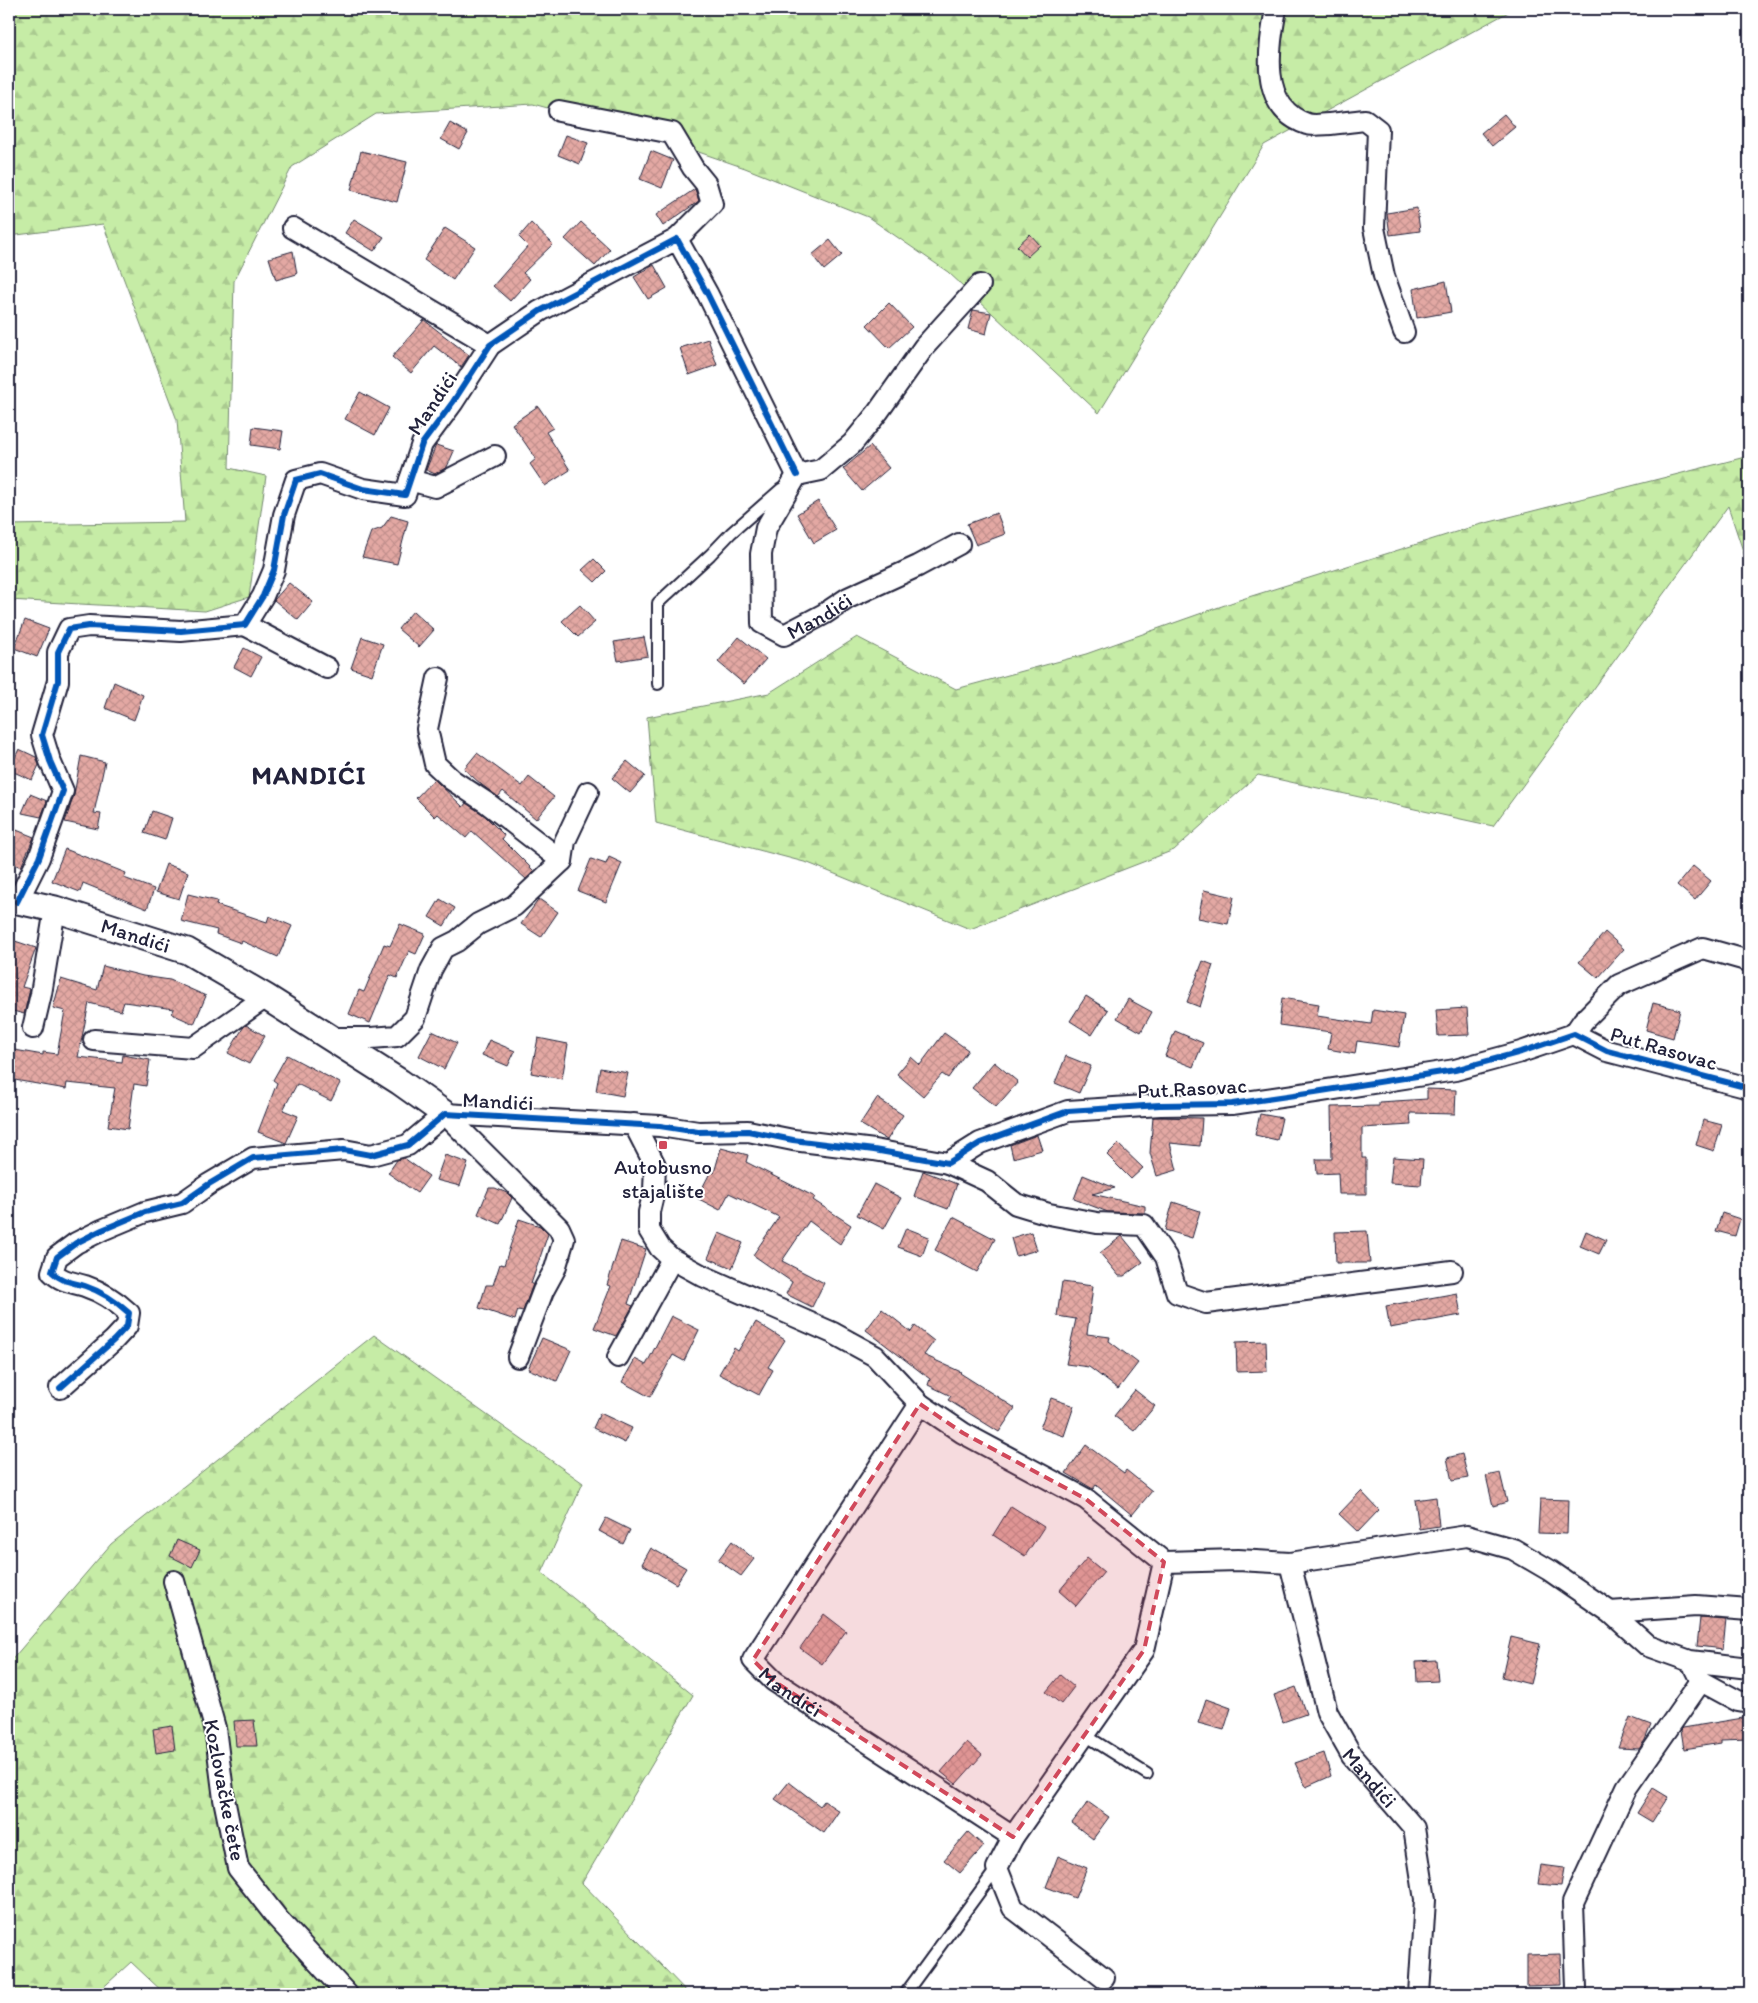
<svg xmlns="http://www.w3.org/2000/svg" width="1758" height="2003" viewBox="0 0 1758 2003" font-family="Itim,sans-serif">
<defs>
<pattern id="forest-firs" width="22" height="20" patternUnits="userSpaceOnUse" patternTransform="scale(1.25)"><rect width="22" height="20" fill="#c6eca6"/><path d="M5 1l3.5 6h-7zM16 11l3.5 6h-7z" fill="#aaca90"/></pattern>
<pattern id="building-cross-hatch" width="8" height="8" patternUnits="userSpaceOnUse" patternTransform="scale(1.25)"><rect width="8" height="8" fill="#e3a8a3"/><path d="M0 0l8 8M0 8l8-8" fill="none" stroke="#c2908d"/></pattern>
</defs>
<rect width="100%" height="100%" fill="#fff"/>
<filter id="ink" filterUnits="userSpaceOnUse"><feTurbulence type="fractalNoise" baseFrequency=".02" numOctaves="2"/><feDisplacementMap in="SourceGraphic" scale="10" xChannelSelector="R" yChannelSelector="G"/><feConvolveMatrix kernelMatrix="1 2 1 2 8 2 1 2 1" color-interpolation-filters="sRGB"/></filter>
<g filter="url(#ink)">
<!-- forest -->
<path fill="url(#forest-firs)" stroke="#748770" d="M9 9H1514L1264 145 1099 413 948 272 868 217 745 168 658 138 533 104 376 114 292 167 234 281 229 468 266 476 249 597 205 611 9 600V525L185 522 177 420 103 224 9 236Z
M1749 456V569L1728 506 1493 826 1258 775 1174 850 970 929 808 863 656 823 647 717 769 693 857 637 956 689 1086 654 1239 600 1478 525Z
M374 1335 583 1483 542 1573 693 1695 582 1883 689 1994H165L131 1962 96 1994H9V1663L111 1544Z"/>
<!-- building -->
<path fill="url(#building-cross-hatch)" stroke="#22223b" d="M1504 114 1515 127 1492 146 1481 133Z
M450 123 468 133 459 149 441 139Z
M566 135 588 143 580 164 558 155Z
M361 151 407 162 397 202 351 190Z
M651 151 673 160 662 188 640 179Z
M695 189 699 201 663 226 656 215Z
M1417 208 1420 231 1390 235 1387 213Z
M354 219 384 237 374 251 345 233Z
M581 222 610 249 595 266 565 239Z
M531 223 553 244 523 273 530 279 510 301 493 286 528 246 519 237Z
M445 228 475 247 453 280 424 260Z
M1030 234 1040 245 1027 257 1017 246Z
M830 240 842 255 824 270 812 255Z
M293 251 297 274 276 280 269 258Z
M654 265 667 288 648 299 634 277Z
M1446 281 1451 312 1417 318 1413 289Z
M889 303 912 327 889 348 867 325Z
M973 310 991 313 986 334 968 329Z
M424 320 469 355 461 367 434 346 411 373 392 357Z
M708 339 717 365 689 375 680 348Z
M360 392 389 408 375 435 345 419Z
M538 406 553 428 546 432 570 470 545 486 530 464 536 459 512 424Z
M253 427 283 431 280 449 251 445Z
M436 445 454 451 447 467 435 474 426 470Z
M870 446 889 468 862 491 843 469Z
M818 501 836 530 814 543 797 514Z
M997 513 1005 534 976 545 967 524Z
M391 516 408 521 397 564 362 557 371 532 382 528Z
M594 559 606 571 595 582 582 570Z
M289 583 313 602 298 620 274 600Z
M580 605 595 622 578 637 562 621Z
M413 611 434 630 419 647 398 629Z
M25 620 49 629 37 657 14 648Z
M362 637 383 644 372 675 351 668Z
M644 637 648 656 618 661 614 642Z
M739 637 766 659 744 684 718 662Z
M244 648 261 657 251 676 234 667Z
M114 682 143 695 134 720 105 708Z
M19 749 36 757 39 765 32 780 9 770Z
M477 753 522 786 529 777 554 797 536 819 503 791 498 797 482 785 464 769Z
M81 756 105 762 94 813 101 814 98 829 65 822 74 795Z
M627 761 645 776 630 793 612 778Z
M434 779 463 807 466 803 484 815 504 835 502 839 534 871 526 879 472 831 466 838 438 814 435 817 416 798Z
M30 794 47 801 41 817 22 813Z
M152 811 172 818 165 840 144 833Z
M9 827 34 837 21 867 9 862Z
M65 849 126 873 124 878 154 889 147 909 83 883 80 892 52 881Z
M609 857 622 863 606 902 578 891 591 859 606 864Z
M166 864 188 872 179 899 156 892Z
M1693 866 1711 881 1695 900 1677 885Z
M1204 890 1234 897 1228 924 1198 918Z
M188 894 217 901 216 905 267 922 269 916 292 926 278 957 242 941 241 943 216 934 217 930 181 921Z
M440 899 455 908 444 926 429 917Z
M539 899 558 912 541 937 521 924Z
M400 924 425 934 416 954 409 951 397 978 390 975 370 1023 349 1014 359 990 364 992 384 944 390 946Z
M1605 932 1624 949 1598 978 1579 962Z
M9 939 36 948 22 987 30 989 24 1014 13 1011 11 1019 9 1018Z
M1203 961 1213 965 1200 1007 1187 1002Z
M103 966 143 976 170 980 206 996 194 1024 172 1014 174 1009 124 1002 121 1011 89 1003 78 1057 122 1062 123 1055 150 1060 146 1086 134 1084 128 1129 108 1126 115 1088 67 1083 66 1089 9 1079V1049L43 1055V1052L57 1054 65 1011 53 1008 61 979 97 990Z
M1086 996 1108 1010 1092 1035 1070 1021Z
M1282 998 1319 1004 1317 1016 1371 1024 1373 1010 1404 1015 1399 1047 1357 1041 1355 1054 1328 1049 1331 1032 1279 1025Z
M1128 999 1152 1012 1141 1032 1117 1018Z
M1653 1003 1680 1010 1673 1038 1646 1030Z
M1467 1008 1469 1035 1438 1036 1436 1010Z
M246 1025 265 1036 249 1064 228 1053 243 1028Z
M432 1031 457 1043 444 1069 419 1056Z
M1175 1031 1203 1043 1193 1067 1165 1056Z
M944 1033 968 1050 948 1078 942 1074 923 1096 897 1074 911 1057 920 1065Z
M538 1038 568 1044 562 1079 531 1073Z
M489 1040 515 1051 508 1066 482 1055Z
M287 1055 340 1083 331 1101 297 1084 283 1110 298 1116 286 1143 258 1132 277 1083 273 1080Z
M1066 1056 1091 1066 1079 1093 1055 1083Z
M994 1062 1018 1082 996 1107 972 1088Z
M600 1068 628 1073 623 1096 596 1091Z
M1427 1089 1456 1090 1455 1114 1410 1113 1411 1125 1362 1128V1158H1366V1194H1339L1338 1173 1317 1174 1316 1159H1332L1331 1107 1379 1106V1102L1427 1099Z
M877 1098 903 1115 887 1140 860 1124Z
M1260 1114 1282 1118 1277 1140 1255 1135Z
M1153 1117 1202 1118 1200 1146 1170 1143 1177 1170 1157 1176 1150 1153Z
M1703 1120 1722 1125 1714 1151 1696 1145Z
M1037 1135 1042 1150 1013 1158 1010 1145Z
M1118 1144 1143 1168 1131 1179 1107 1155Z
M721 1148 748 1155 746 1162 815 1197 813 1200 851 1225 840 1244 809 1221 782 1261 824 1283 812 1307 786 1294 792 1282 753 1255 779 1217 729 1193 720 1210 697 1198 711 1171 714 1173Z
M445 1155 468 1163 460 1186 436 1180Z
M1393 1157 1423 1159 1421 1185 1390 1183Z
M404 1158 429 1176 417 1193 388 1173 397 1160Z
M923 1171 957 1184 948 1209 914 1196Z
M1083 1175 1115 1188 1092 1194 1145 1206V1213L1108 1212 1074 1199Z
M874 1184 901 1198 884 1229 857 1215Z
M489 1188H495L507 1193 512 1198 500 1224 478 1214Z
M1173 1202 1200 1211 1192 1238 1165 1230Z
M1722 1213 1740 1219 1735 1236 1716 1231Z
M953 1217 995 1239 977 1272 935 1250Z
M519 1219 540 1226 548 1234 531 1284H533L523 1311 518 1310 515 1320 479 1308 486 1285H493L500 1264 504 1265Z
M906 1228 929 1237 922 1256 898 1247Z
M1367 1231 1370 1263H1336L1335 1232Z
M1586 1231 1606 1240 1599 1254 1580 1246Z
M1031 1232 1037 1250 1016 1256 1011 1238Z
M719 1233 743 1243 732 1268 708 1258Z
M1122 1236 1143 1262 1124 1276H1119L1100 1253Z
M621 1241 646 1249 628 1304 633 1306 616 1336 594 1328 611 1286 607 1285Z
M1062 1282 1093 1286 1087 1334 1110 1337 1109 1341 1138 1363 1118 1389 1089 1367 1066 1364 1076 1319 1057 1316Z
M1457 1293 1461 1315 1390 1328 1386 1306Z
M882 1309 911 1332 915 1326 934 1341 924 1355 961 1372 960 1373 1015 1408 999 1432 948 1400 951 1396 928 1385 930 1379 866 1330Z
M671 1316 699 1330 684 1361 673 1355 650 1397 622 1382 635 1359 646 1365Z
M756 1322 785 1340 768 1367 773 1370 759 1395 719 1374 734 1348 738 1351Z
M542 1338 571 1350 557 1381 528 1369Z
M1266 1341 1267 1371 1237 1372 1236 1342Z
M1135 1390 1155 1406 1134 1431 1114 1416Z
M1051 1398 1074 1406 1064 1436 1040 1428Z
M600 1413 632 1428 625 1443 593 1428Z
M1086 1445 1124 1473 1126 1470 1152 1491 1132 1515 1096 1485 1093 1489 1066 1473Z
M1462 1454 1468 1478 1452 1481 1447 1458Z
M1500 1473 1507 1502 1493 1506 1486 1476Z
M1361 1491 1379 1510 1358 1532 1339 1514Z
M1436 1497 1439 1526 1419 1529 1415 1500Z
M1540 1499 1568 1500 1567 1534 1538 1533Z
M1011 1506 1044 1527 1025 1556 993 1535Z
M606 1518 630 1530 623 1544 599 1531Z
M177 1540 200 1550 192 1567 170 1556Z
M732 1541 754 1559 741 1576 718 1560Z
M651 1548 686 1568 676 1584 642 1564Z
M1087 1558 1104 1572 1076 1606 1059 1591Z
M824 1614 846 1631 822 1664 800 1648Z
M1700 1618 1726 1620 1723 1649 1697 1646Z
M1511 1637 1540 1644 1530 1684 1502 1677Z
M1436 1660 1438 1681 1417 1682 1416 1661Z
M1060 1675 1074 1687 1061 1704 1046 1692Z
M1296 1687 1306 1714 1283 1722 1274 1695Z
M1206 1699 1231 1708 1224 1730 1198 1723Z
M1630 1717 1651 1725 1645 1740 1639 1749 1618 1748Z
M1749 1717V1739L1721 1740V1743L1684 1749 1681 1730 1683 1728Z
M254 1720 257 1746H236L234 1721Z
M172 1726 175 1750 156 1753 153 1729Z
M967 1742 982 1755 956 1784 941 1772Z
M1324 1753 1331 1776 1306 1787 1295 1763Z
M789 1782 820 1806 824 1801 839 1811 824 1833 775 1799Z
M1653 1788 1668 1797 1652 1822 1637 1813Z
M1088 1802 1109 1817 1093 1839 1072 1823Z
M968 1832 984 1846 960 1873 944 1860Z
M1058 1856 1087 1868 1075 1898 1046 1887Z
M1541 1865 1564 1868 1561 1886 1538 1884Z
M1560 1954 1561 1985 1527 1986V1955Z"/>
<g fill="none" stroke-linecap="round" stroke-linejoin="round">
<!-- service casing -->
<g stroke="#22223b" stroke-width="14">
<path id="service" d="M658 684V603L710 555 731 533 781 489
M1085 1735 1147 1774
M905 1994 997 1868"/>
</g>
<!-- minor casing -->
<g stroke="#22223b" stroke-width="24">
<g id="minor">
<path d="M1276 9C1269 47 1258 108 1307 124 1316 127 1353 121 1365 120L1378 130 1374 228 1384 276 1404 332"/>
<path d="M559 111 672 133 693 168 706 184 712 204 677 239"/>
<path d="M293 228 490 345"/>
<path id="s1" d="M797 475 766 528 761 554 762 623 784 635 824 614 848 598 918 566 959 544"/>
<path d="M797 475 821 470 852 444 878 412 924 347 980 285"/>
<path d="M410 480 435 487 495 456"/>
<path d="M245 625 327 668"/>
<path d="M438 678 427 729 435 764 452 780 487 803 562 861"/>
<path d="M17 902 39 858 63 791 50 761 42 735 58 681V652L69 629 89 626 181 631 245 625 263 596 274 570 284 515 296 480 320 474 363 489 405 495 422 444 453 402 490 345 540 311 677 239 707 293 797 475"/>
<path d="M33 1028 41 994 55 909"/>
<path d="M1574 1034 1583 1021 1619 985 1703 948 1749 961"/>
<path d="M329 1038H371L397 1036 415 1018 431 970 443 948 457 941 478 924 514 906 562 861 565 841 588 792"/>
<path d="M94 1040 193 1048 266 997"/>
<path d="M445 1114 559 1228 564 1239 555 1269 543 1291 518 1357"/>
<path d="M634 1124 655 1165 654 1191 649 1212V1230L660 1248 672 1259 703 1276 833 1333 875 1356 920 1404 963 1433 1086 1499 1164 1562 1238 1560 1290 1563 1467 1536 1513 1549 1549 1570 1610 1612 1648 1646 1690 1661 1749 1668"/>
<path d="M948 1163 987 1181 1016 1204 1049 1214 1097 1223 1144 1225 1166 1257 1177 1293 1206 1303 1452 1271"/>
<path d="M618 1357 672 1259"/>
<path d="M60 1388 114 1340 127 1326 129 1313C117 1302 100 1291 85 1286 72 1282 62 1282 52 1272L57 1257 76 1243 102 1230 145 1212 182 1203 209 1184 253 1158 344 1150 371 1155 408 1145 445 1114 660 1126 698 1132 748 1131 793 1140 874 1150 948 1163 980 1143 1068 1111 1160 1105 1232 1104 1315 1092 1455 1070 1521 1052 1574 1034 1607 1051 1749 1088"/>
<path id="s2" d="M920 1404 753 1660 774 1681 1013 1837"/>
<path id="s3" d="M1290 1563 1327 1712 1352 1756 1414 1828 1425 1900 1419 1994"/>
<path d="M174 1581 215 1728 224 1799 238 1868 278 1919 347 1994"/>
<path d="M1610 1612 1696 1606 1749 1610"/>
<path d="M1695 1669 1701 1681 1738 1701 1749 1703"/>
<path d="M1104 1978 1013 1908 997 1868 1013 1837 1144 1650 1164 1562"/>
<path d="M1576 1988 1573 1903 1627 1787 1701 1681"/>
</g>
</g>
<!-- tertiary casing -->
<g stroke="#22223b" stroke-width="29">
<g id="tertiary">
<path id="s4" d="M9 899 55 909 187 951 266 997 400 1082 445 1114"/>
</g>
</g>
<!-- service -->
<use href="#service" stroke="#fff" stroke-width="10"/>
<!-- minor -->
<use href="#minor" stroke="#fff" stroke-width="20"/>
<!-- tertiary -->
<use href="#tertiary" stroke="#fff" stroke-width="25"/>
<!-- cycleway casing -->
<g stroke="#fff" stroke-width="9">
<path id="cycleway" d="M17 902 39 858 63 791 50 761 42 735 58 681V652L69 629 89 626 181 631 245 625 263 596 274 570 284 515 296 480 320 474 363 489 405 495 422 444 453 402 490 345 540 311 677 239 707 293 797 475
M60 1388 114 1340 127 1326 129 1313C117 1302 100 1291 85 1286 72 1282 62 1282 52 1272L57 1257 76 1243 102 1230 145 1212 182 1203 209 1184 253 1158 344 1150 371 1155 408 1145 445 1114 660 1126 698 1132 748 1131 793 1140 874 1150 948 1163 980 1143 1068 1111 1160 1105 1232 1104 1315 1092 1455 1070 1521 1052 1574 1034 1607 1051 1749 1088"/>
</g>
<!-- cycleway -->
<use href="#cycleway" stroke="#0057b8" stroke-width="6"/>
</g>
</g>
<!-- marked area -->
<path fill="#d1495b" fill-opacity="0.2" stroke="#d1495b" stroke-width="4" stroke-dasharray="10 6" stroke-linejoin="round" d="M920 1404 963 1433 1086 1499 1164 1562 1144 1650 1013 1837 774 1681 753 1660Z"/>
<!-- markers -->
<rect fill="#d1495b" stroke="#fff" stroke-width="2" x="658" y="1140" width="10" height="10" rx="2.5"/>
<g text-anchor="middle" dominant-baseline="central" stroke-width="4" stroke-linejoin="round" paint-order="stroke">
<!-- street labels -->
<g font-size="21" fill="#22223b" stroke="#fff">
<text transform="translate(432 403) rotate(-56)">Mandići</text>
<text stroke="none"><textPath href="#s1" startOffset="222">Mandići</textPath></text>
<text stroke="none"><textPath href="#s4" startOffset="132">Mandići</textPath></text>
<text transform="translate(1664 1048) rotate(16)">Put Rasovac</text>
<text transform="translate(1192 1088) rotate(-3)">Put Rasovac</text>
<text transform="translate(498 1101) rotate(3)">Mandići</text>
<text stroke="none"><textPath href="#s2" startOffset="355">Mandići</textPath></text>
<text stroke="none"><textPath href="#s3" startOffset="232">Mandići</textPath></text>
<text transform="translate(225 1790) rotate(79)">Kozlovačke čete</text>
</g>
<!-- poi labels -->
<g font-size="21" fill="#22223b" stroke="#fff">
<text x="663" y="1166">Autobusno<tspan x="663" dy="24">stajalište</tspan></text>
</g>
<!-- district labels -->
<g font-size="26" font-weight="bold" letter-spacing="1" fill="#22223b" stroke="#fff">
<text x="309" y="775">MANDIĆI</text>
</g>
</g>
<!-- margin -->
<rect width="1758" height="2003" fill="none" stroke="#fff" stroke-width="30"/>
<rect x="15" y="15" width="1728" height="1973" fill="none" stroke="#22223b" stroke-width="2" filter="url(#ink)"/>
</svg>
